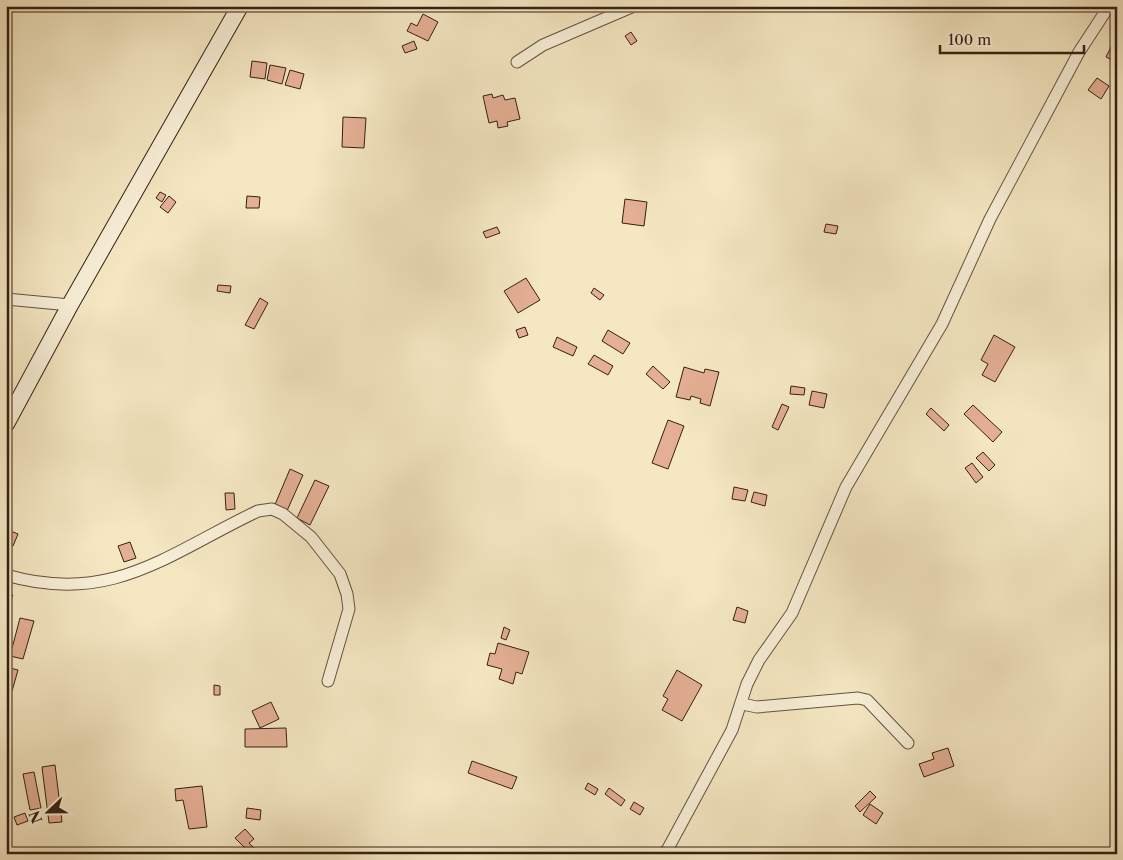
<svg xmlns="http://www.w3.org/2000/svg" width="1123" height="860" viewBox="0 0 1123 860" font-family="'Libre Caslon Text',serif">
<rect width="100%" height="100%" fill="#f4e7c2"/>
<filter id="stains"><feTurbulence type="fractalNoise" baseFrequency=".004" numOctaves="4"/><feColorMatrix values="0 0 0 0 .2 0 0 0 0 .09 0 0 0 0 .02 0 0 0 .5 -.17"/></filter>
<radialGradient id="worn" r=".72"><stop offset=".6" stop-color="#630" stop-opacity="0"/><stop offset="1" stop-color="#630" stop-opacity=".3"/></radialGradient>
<!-- building -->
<path fill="#e4af94" stroke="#352012" d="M431 6H445L442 12Z
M423 14 438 22 428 41 407 31 411 23 417 26Z
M631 32 637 41 631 45 625 36Z
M414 41 417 49 405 53 402 46Z
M1113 43 1117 45V62L1106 57Z
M252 61 267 63 265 79 250 77Z
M270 65 286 68 282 84 267 80Z
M290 70 304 74 300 89 285 85Z
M1097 78 1109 86 1101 99 1088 90Z
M492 94 493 98 503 95 505 100 515 98 520 119 507 122 508 126 498 128 497 121 489 123 483 96Z
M343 117 366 118 364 148 342 147Z
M160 192 166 195 162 202 156 198Z
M169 196 176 202 168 213 160 207Z
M247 196 260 197 259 208H246Z
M625 199 647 202 644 226 622 223Z
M826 224 838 226 836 234 824 232Z
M497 227 500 233 486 238 483 232Z
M526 278 540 300 518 313 504 291Z
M218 285 231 286 230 293 217 291Z
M594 288 604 295 600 300 591 293Z
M260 298 268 303 254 329 245 325Z
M525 327 528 335 519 338 516 330Z
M608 330 630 343 623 354 602 341Z
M994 335 1015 347 995 382 982 375 988 364 981 360Z
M557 337 577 347 573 356 553 347Z
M594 355 613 366 608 375 588 364Z
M653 366 670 382 663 389 646 374Z
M684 367 704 373 705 369 719 372 710 406 700 403 701 399 691 396 690 400 676 397Z
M791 386 805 388 804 395 790 394Z
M812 391 827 394 824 408 809 405Z
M782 404 789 407 778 430 772 427Z
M973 405 1002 432 993 442 964 414Z
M931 408 949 425 944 431 926 414Z
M668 420 684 426 668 469 652 463Z
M983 452 995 465 989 471 976 458Z
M972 463 983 477 976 483 965 468Z
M290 469 303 475 286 513 274 507Z
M315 480 329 486 310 525 297 518Z
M734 487 748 490 745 501 732 499Z
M754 492 767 495 765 506 751 502Z
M225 493H234L235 509 226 510Z
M8 530 18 534 13 546 6 543Z
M130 542 136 558 124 562 118 546Z
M6 593 13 595 11 600 6 599Z
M737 607 748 611 745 623 733 620Z
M6 613 12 615 6 632Z
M20 618 34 621 23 659 10 656Z
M504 627 510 630 506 640 501 638Z
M498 643 529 652 522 674 516 672 513 684 499 679 502 669 487 665 490 653 495 654Z
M6 667 18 670 7 709 6 708Z
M677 670 702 685 682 721 662 710 668 699 663 696Z
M214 685 220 686V695H214Z
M271 702 279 719 260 728 252 711Z
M286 728 287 747H245V729Z
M948 748 954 766 924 777 919 764 934 759 932 753Z
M472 761 517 777 512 789 468 773Z
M55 765 62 822 49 823 42 767Z
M34 772 41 808 30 810 23 774Z
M588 783 598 789 595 795 585 789Z
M202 786 207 827 189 829 183 800 176 801 175 789Z
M609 788 625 800 621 806 605 794Z
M870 791 876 797 860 812 855 806Z
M634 802 644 808 640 815 630 809Z
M870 804 883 813 876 824 863 815Z
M247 808 261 810 260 820 246 818Z
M25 813 28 821 17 825 14 817Z
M245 829 254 839 249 843 258 852 257 854H251L235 838Z"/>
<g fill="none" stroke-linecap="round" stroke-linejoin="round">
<!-- street casing -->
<g stroke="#65523e" stroke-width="13">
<path id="street" d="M517 62 543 45 634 6
M6 299 70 305
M6 575C112 606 169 553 258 511L272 509 283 514 311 537 340 574 347 594 349 609 328 681
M742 704 757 707 858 698 867 700 908 743
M665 854 732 730 747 684 759 660 792 613 846 487 942 324 990 219 1079 52 1109 6"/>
</g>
<!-- secondary casing -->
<g stroke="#352012" stroke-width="18">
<path id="secondary" d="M6 424 70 305 240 6"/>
</g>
<!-- street -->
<use href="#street" stroke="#f8efd7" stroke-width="11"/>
<!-- secondary -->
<use href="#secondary" stroke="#f8efd7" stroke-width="16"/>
</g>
<!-- margin -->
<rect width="1123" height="860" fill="none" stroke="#f4e7c2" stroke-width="25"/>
<rect x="8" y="8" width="1108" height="845" fill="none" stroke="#352012" stroke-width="2.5"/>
<rect x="12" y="12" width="1098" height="835" fill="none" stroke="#352012"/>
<!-- north arrow -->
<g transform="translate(48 812) rotate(248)" stroke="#f8efd7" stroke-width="4" paint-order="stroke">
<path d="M0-4L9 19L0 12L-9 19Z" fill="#352012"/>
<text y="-8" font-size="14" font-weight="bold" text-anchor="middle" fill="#352012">N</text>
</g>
<!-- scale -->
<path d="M940 45v8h144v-8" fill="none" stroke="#352012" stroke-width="2.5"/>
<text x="948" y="45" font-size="15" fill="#352012" stroke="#f8efd7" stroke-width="4" paint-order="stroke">100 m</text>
<rect width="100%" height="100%" filter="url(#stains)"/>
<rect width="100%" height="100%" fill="url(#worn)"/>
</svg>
